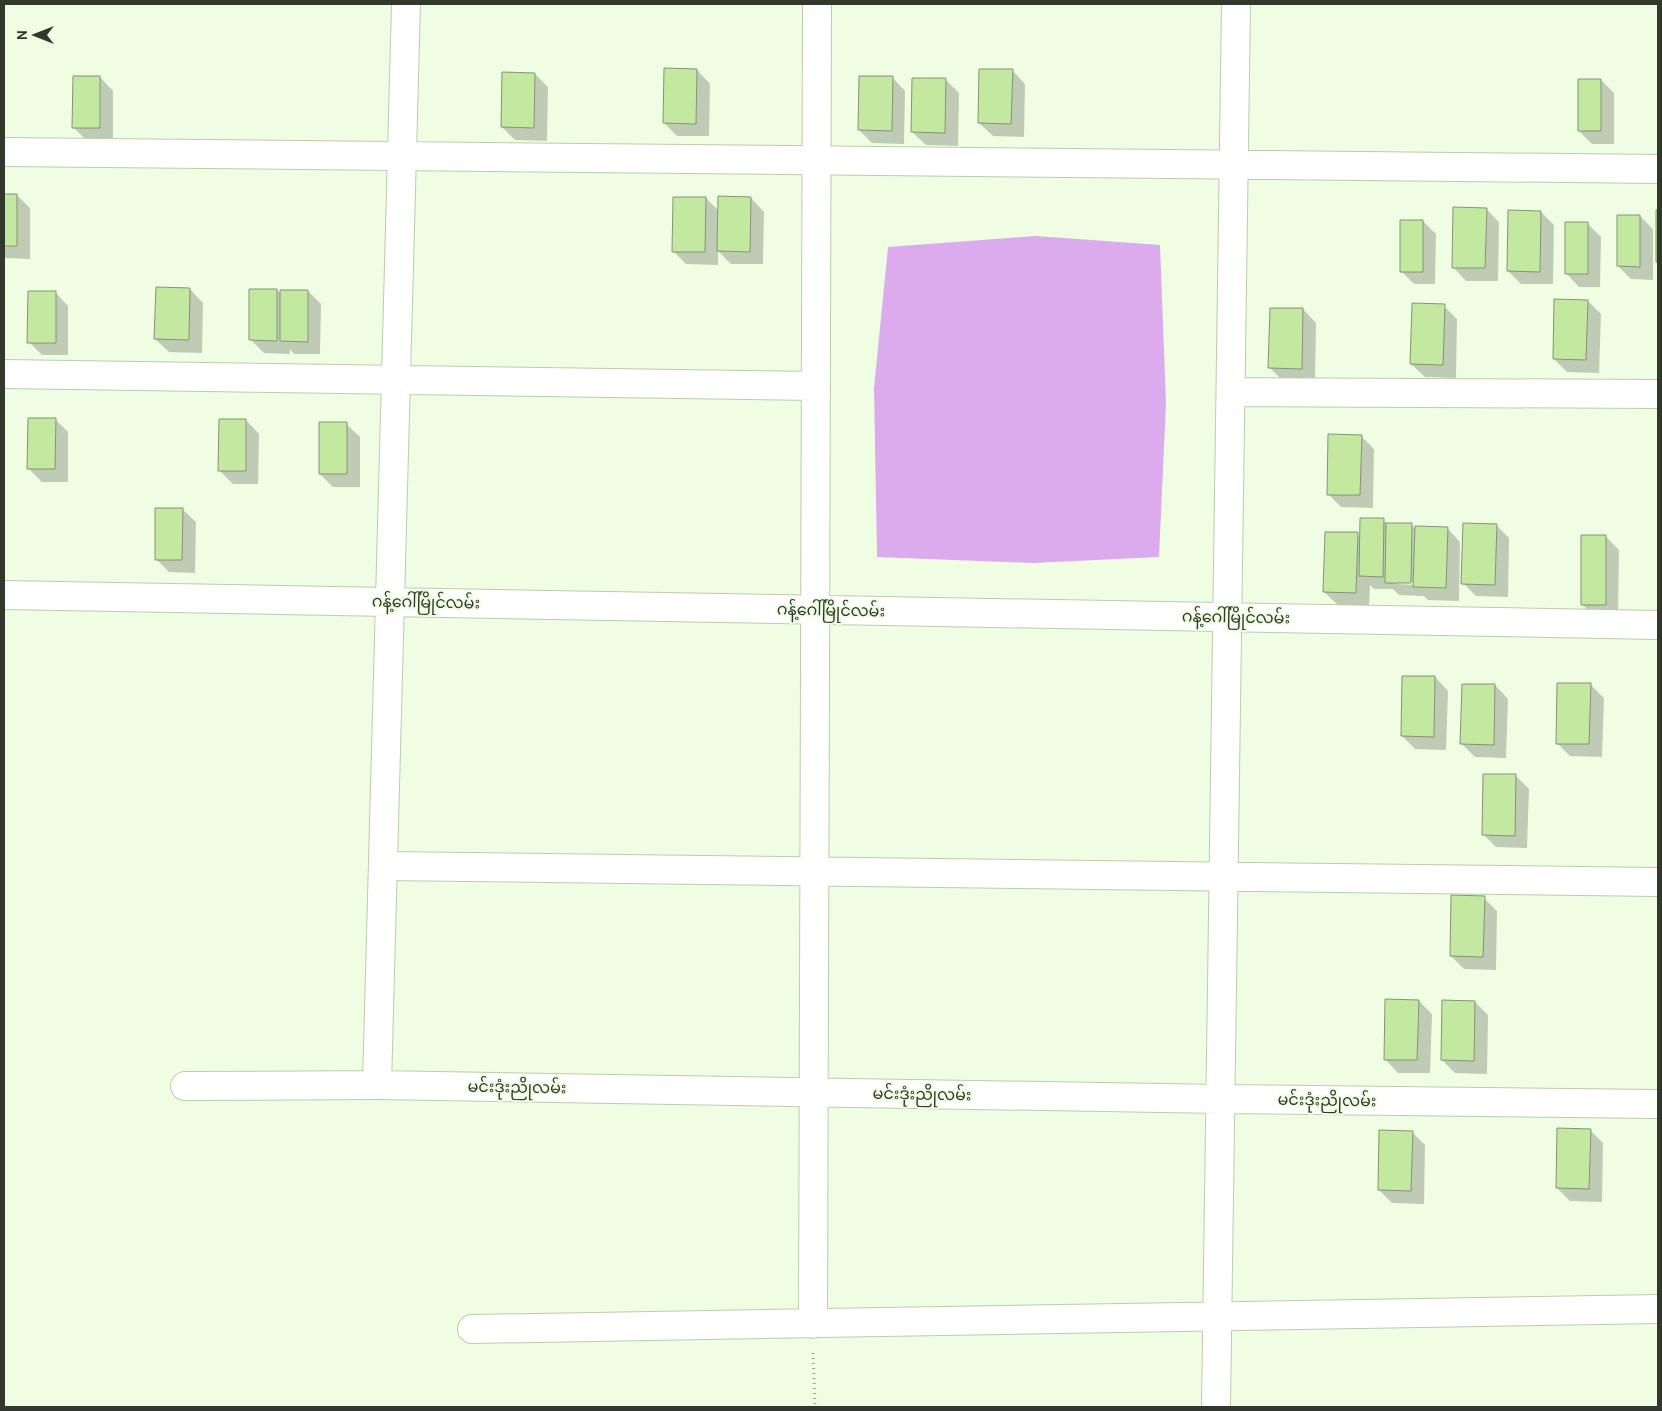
<svg xmlns="http://www.w3.org/2000/svg" width="1662" height="1411" viewBox="0 0 1662 1411" font-family="Cabin,'Noto Sans Myanmar',sans-serif">
<rect width="100%" height="100%" fill="#effee3"/>
<!-- water -->
<path fill="#dbabed" d="M1036 236 1160 245 1166 403 1159 557 1033 563 877 557 874 388 888 247Z"/>
<!-- shadow -->
<path fill="#0003" fill-rule="evenodd" d="M697 70 710 84 709 136H677L664 123Z
M1012 70 1025 84 1024 137 993 136 979 123Z
M535 74 548 87 547 141 515 140 502 127Z
M100 77 113 91V141H87L73 127Z
M892 77 905 91 904 144 872 143 859 130Z
M945 79 959 93 958 146 926 145 912 132Z
M1601 80 1614 93V144H1592L1579 131Z
M4 195H17L30 208V259L4 258Z
M706 198 719 211 751 198 764 212 763 264H731L718 251V265L686 264 673 251Z
M1486 209 1499 222 1498 281H1466L1453 267Z
M1657 211H1658V263L1657 262Z
M1541 212 1554 225 1553 284H1521L1508 271Z
M1640 216 1653 229V280L1631 279 1618 266Z
M1423 221 1436 234 1435 284H1414L1401 271Z
M1588 224 1601 237 1600 287H1579L1566 273Z
M190 289 203 303 202 353 169 352 155 339Z
M277 290 281 294 308 291 321 304 320 354H294L290 349V354L264 353 251 340Z
M55 292 68 306V355H42L29 342Z
M1588 301 1601 314 1599 373 1567 372 1554 359Z
M1444 306 1457 319 1456 378 1425 377 1411 364Z
M1303 309 1316 323 1315 382 1283 381 1270 368Z
M55 419 68 432V482H42L29 469Z
M246 420 259 434 258 484H233L219 470Z
M346 424 360 437V487H333L320 474Z
M1361 436 1374 449 1373 508 1341 507 1328 494Z
M182 509 196 522 195 573 169 572 156 559Z
M1383 520 1388 524 1412 525 1414 528H1447L1460 542 1459 601 1428 600 1424 596 1399 595 1393 589H1374L1370 585 1369 606 1338 605 1324 592 1357 534 1361 538ZM1398 582H1417V585L1398 584Z
M1496 525 1509 538 1508 597 1476 596 1463 583Z
M1606 537 1619 550 1618 618 1595 617 1582 604Z
M1435 677 1448 691 1446 750 1415 749 1402 736Z
M1495 685 1508 699 1506 758 1475 757 1462 744Z
M1591 685 1604 698 1602 757 1570 756 1557 743Z
M1516 776 1529 789 1527 848 1496 847 1483 834Z
M1484 898 1497 911 1496 970 1464 969 1451 956Z
M1419 1001 1432 1014 1430 1073H1398L1385 1059Z
M1475 1002 1488 1015 1487 1074 1455 1073 1442 1060Z
M1590 1130 1603 1143 1602 1202 1570 1201 1557 1188Z
M1412 1132 1425 1145 1424 1204 1392 1203 1379 1190Z"/>
<!-- building -->
<path fill="#c3e9a0" stroke="#849476" d="M664 68 697 69 696 124 663 123Z
M979 69H1013L1011 124 978 123Z
M502 72 535 73 534 128 501 127Z
M73 76H100V128H72Z
M859 76H893L892 131 858 130Z
M912 78H946L945 133 911 132Z
M1578 79H1601V131H1578Z
M4 194H17V246H4Z
M718 196 751 197 750 252 717 251Z
M673 197H706L705 252H672Z
M1453 207 1487 208 1485 268H1452Z
M1508 210 1541 211 1540 272 1507 271Z
M1656 210H1658V262H1656Z
M1617 215H1640V267L1617 266Z
M1400 220H1423V272H1400Z
M1565 222H1588V274H1565Z
M156 287 190 288 189 340 154 339Z
M249 289H277V341L249 340Z
M280 290H308V342L280 341Z
M28 291H56V343H27Z
M1554 299 1588 300 1586 360 1553 359Z
M1412 303 1445 304 1443 365 1410 364Z
M1270 308H1303L1302 369 1268 368Z
M28 418H56L55 469H27Z
M219 419H246V471H218Z
M319 422H347V474H319Z
M1328 434 1362 435 1360 495H1327Z
M155 508H183L182 560H155Z
M1360 518H1384L1383 577 1359 576Z
M1386 523H1412L1411 583H1385Z
M1463 523 1497 524 1495 585 1461 584Z
M1415 526 1448 527 1446 588 1413 587Z
M1325 532H1358L1356 593 1323 592Z
M1581 535H1606V605H1581Z
M1402 676H1435L1434 737 1401 736Z
M1557 683H1591L1589 744H1556Z
M1462 684H1495L1494 745 1460 744Z
M1483 774H1516L1515 836 1482 835Z
M1451 895 1485 896 1483 957 1450 956Z
M1385 999 1419 1000 1417 1060H1384Z
M1442 1000 1475 1001 1474 1061 1441 1060Z
M1557 1128 1591 1129 1589 1189 1556 1188Z
M1379 1130 1413 1131 1411 1191 1378 1190Z"/>
<g fill="none" stroke-linecap="round" stroke-linejoin="round">
<!-- minor casing -->
<g stroke="#bbcdac" stroke-width="30">
<path id="minor" d="M4 152 1658 169
M4 374 816 386
M1231 392 1658 394
M4 595 1658 625
M383 866 1658 882
M377 1085 406 4
M185 1086 377 1085 1220 1099 1658 1104
M813 1324 817 4
M472 1329 1658 1309
M1216 1407 1236 4"/>
</g>
<!-- path -->
<path stroke="#98a48f" stroke-width="3" stroke-dasharray="1 4" stroke-linecap="butt" d="M813 1353 815 1407"/>
<!-- minor -->
<use href="#minor" stroke="#fff" stroke-width="28"/>
</g>
<g text-anchor="middle" dominant-baseline="central" stroke-width="4" stroke-linejoin="round" paint-order="stroke">
<!-- street labels -->
<g font-size="16" fill="#32392c" stroke="#effee3">
<text transform="translate(426 602) rotate(1)">ဂန့်ဂေါ်မြိုင်လမ်း</text>
<text transform="translate(831 610) rotate(1)">ဂန့်ဂေါ်မြိုင်လမ်း</text>
<text transform="translate(1236 617) rotate(1)">ဂန့်ဂေါ်မြိုင်လမ်း</text>
<text transform="translate(517 1087) rotate(1)">မင်းဒုံးညိုလမ်း</text>
<text transform="translate(922 1094) rotate(1)">မင်းဒုံးညိုလမ်း</text>
<text transform="translate(1327 1100) rotate(1)">မင်းဒုံးညိုလမ်း</text>
</g>
</g>
<!-- border -->
<rect width="1662" height="1411" fill="none" stroke="#32392c" stroke-width="10"/>
<!-- north arrow -->
<g transform="translate(35 35) rotate(270)" stroke="#effee3" stroke-width="4" paint-order="stroke">
<path d="M0-4L9 19L0 12L-9 19Z" fill="#32392c"/>
<text y="-8" font-size="14" font-weight="bold" text-anchor="middle" fill="#32392c">N</text>
</g>
</svg>
